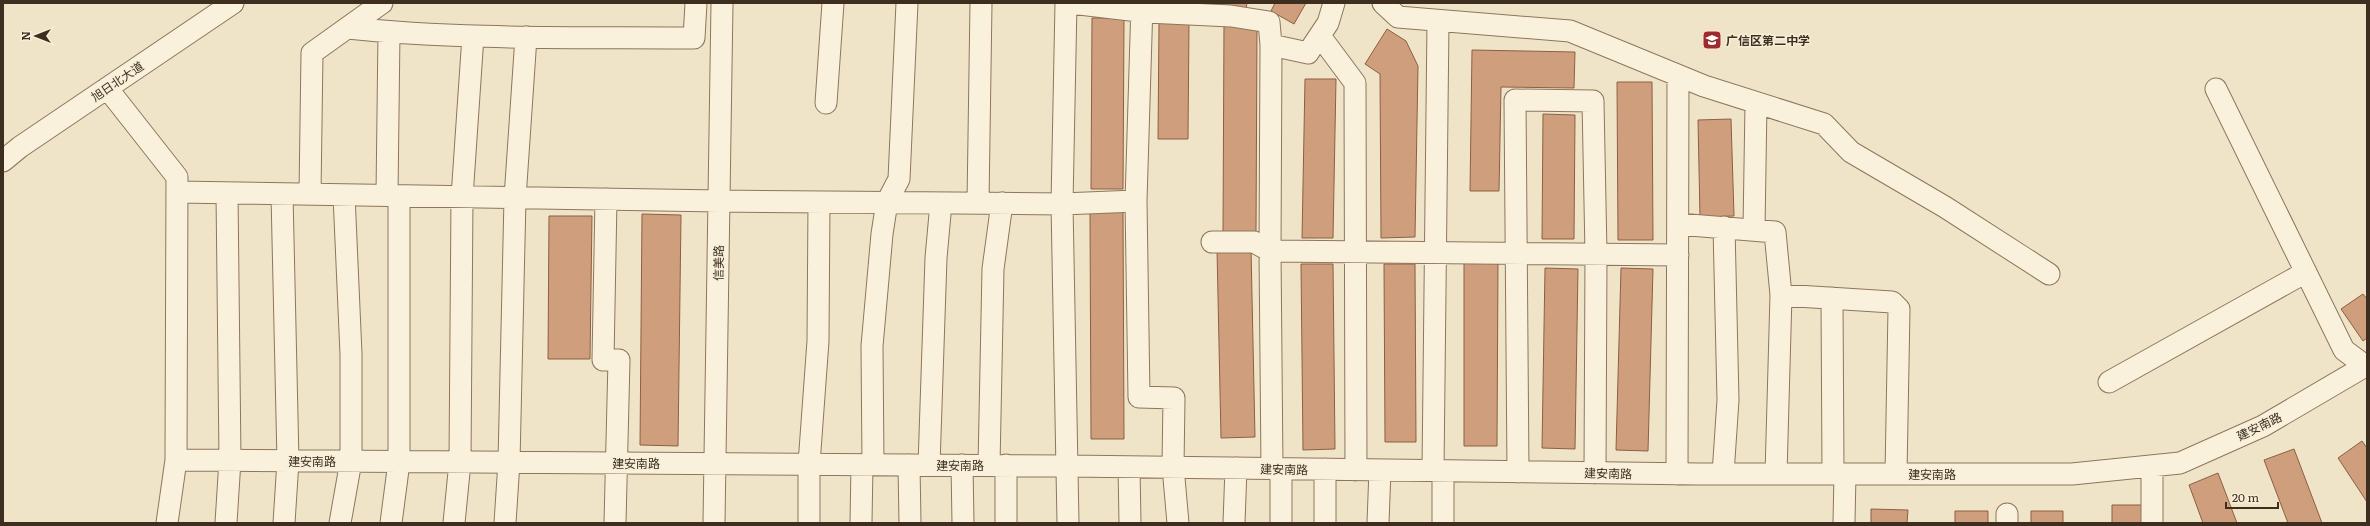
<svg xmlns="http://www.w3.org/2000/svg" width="2370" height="526" viewBox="0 0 2370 526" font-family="Literata,'Noto Sans SC',serif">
<rect width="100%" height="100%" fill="#f0e4c8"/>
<!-- building -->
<path fill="#cf9f7d" stroke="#8d5f41" d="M1222 3H1247L1246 9 1222 5Z
M1275 3H1306L1294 24 1271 11Z
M1092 18H1124L1123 189H1091Z
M1159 21H1189L1188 139H1158Z
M1224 22 1257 23 1256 233H1223Z
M1387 29 1406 41 1418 66 1415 237 1381 238 1380 74 1365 64Z
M1472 50 1575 52 1574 88 1501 87 1499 191H1470Z
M1305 79H1336L1333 238H1302Z
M1617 82H1652L1653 240H1618Z
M1543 114 1575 115 1574 239H1542Z
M1731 119 1734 216 1700 217 1698 120Z
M1090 212H1123L1124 439H1091Z
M642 214 681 215 678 446 640 445Z
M549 216H592L590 359H548Z
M1251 248 1255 437 1221 438 1217 249Z
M1464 262 1498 263 1497 446H1464Z
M1301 264H1333L1335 449 1303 450Z
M1384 264H1415L1416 442H1385Z
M1545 268 1578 269 1575 449 1542 448Z
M1621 268 1653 269 1648 451 1616 450Z
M2363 294 2367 299V338L2363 341 2341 309Z
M2362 441 2367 448V502L2338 458Z
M2294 449 2322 523H2288L2264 460Z
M2218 473 2237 523H2203L2189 485Z
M2112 505H2144V523H2112Z
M1871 509 1908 510 1907 523H1871Z
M1955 511H1988V523H1955Z
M2031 511H2063V523H2031Z"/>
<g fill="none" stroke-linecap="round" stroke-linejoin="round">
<!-- minor casing -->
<g stroke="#8d765c" stroke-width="23">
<path id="minor" d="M1066 3 1062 204 1136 201 1139 397 1174 398 1173 467 1178 523
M1071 3 1147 12 1231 16 1269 22 1271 45
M1383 3 1398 17 1570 31 1704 86 1824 124 1851 152 1945 207 2049 274
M348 28C463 40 579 37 694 38L696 3
M1320 36 1355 83 1356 470
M107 88 177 177 176 460 167 523
M2216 89 2344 350 2367 367
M826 103 833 3
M3 161 20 147 233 3
M177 192 719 201 1062 204 1068 523
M282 194 288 461 284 523
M310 194 312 53 382 3
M387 195 389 32
M606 199 603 360H619L615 523
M1136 201 1142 3
M978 203 981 3
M1678 224 1775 232 1781 295 1776 474
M1754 229 1756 103
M1212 242H1254L1270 251 1271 45 1308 53 1328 23 1334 3
M1781 295 1892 302 1899 309 1896 474
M1832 298 1833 474
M2109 382 2306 272
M176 460 1067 466 1699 474H2072L2180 463 2263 426 2367 365
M873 465 872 346 882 234 887 202 899 179 907 3
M909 465 910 523
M929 465 936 258 941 203
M962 465 963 523
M989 465 993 269 1002 203
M1006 465V523
M1129 467 1130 523
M1272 469 1270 251 1678 255
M1281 469V523
M1325 469V523
M1433 471 1438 21
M1443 471V523
M1518 472 1515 100 1593 101 1596 254 1595 473
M1677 474 1678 76
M1723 474 1728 400 1724 227
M226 523 230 460 227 193
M340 523 351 461V354L344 195
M391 523 399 462V196
M454 523 460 462 462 197 473 36
M505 523 509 462 515 198 526 37
M714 523 722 3
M809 523V464L818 341 819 202
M861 523 862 465
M1234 523 1236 468
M1378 523 1380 470
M1844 523 1845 474
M2007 523V514
M2152 523V466"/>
</g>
<!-- minor -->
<use href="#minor" stroke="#faf1dc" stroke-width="21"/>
</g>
<!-- icons -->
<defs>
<g id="school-square" transform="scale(1)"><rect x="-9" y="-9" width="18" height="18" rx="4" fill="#9e2a2b" stroke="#f7eed8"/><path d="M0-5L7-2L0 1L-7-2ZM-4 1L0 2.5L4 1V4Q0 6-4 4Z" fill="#fff"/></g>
</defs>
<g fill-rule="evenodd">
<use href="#school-square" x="1712" y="40"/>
</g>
<g text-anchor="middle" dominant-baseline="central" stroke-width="3" stroke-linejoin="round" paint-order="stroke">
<!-- poi labels -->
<g font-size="12" font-weight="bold" fill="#3d2e20" stroke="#f7eed8" text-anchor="start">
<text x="1726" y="40">广信区第二中学</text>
</g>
<!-- street labels -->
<g font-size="12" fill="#3d2e20" stroke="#f7eed8">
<text transform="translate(117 81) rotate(-34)">旭日北大道</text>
<text transform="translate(718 263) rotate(-89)">信美路</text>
<text transform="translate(2259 426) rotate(-26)">建安南路</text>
<text x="312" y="461">建安南路</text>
<text x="636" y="463">建安南路</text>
<text x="960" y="465">建安南路</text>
<text transform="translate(1284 469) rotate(1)">建安南路</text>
<text transform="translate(1608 473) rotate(1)">建安南路</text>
<text x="1932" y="474">建安南路</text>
</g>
</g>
<!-- border -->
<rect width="2370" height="526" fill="none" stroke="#3d2e20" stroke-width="8"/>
<!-- north arrow -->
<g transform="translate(36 36) rotate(270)" stroke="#f7eed8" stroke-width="3" paint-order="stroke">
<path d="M0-3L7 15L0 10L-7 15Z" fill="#3d2e20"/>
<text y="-6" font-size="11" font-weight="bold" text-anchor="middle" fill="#3d2e20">N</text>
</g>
<!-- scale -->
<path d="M2226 502v6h52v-6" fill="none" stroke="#3d2e20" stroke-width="2"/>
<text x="2232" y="502" font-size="12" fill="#3d2e20" stroke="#f7eed8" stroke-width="3" paint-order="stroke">20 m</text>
</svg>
